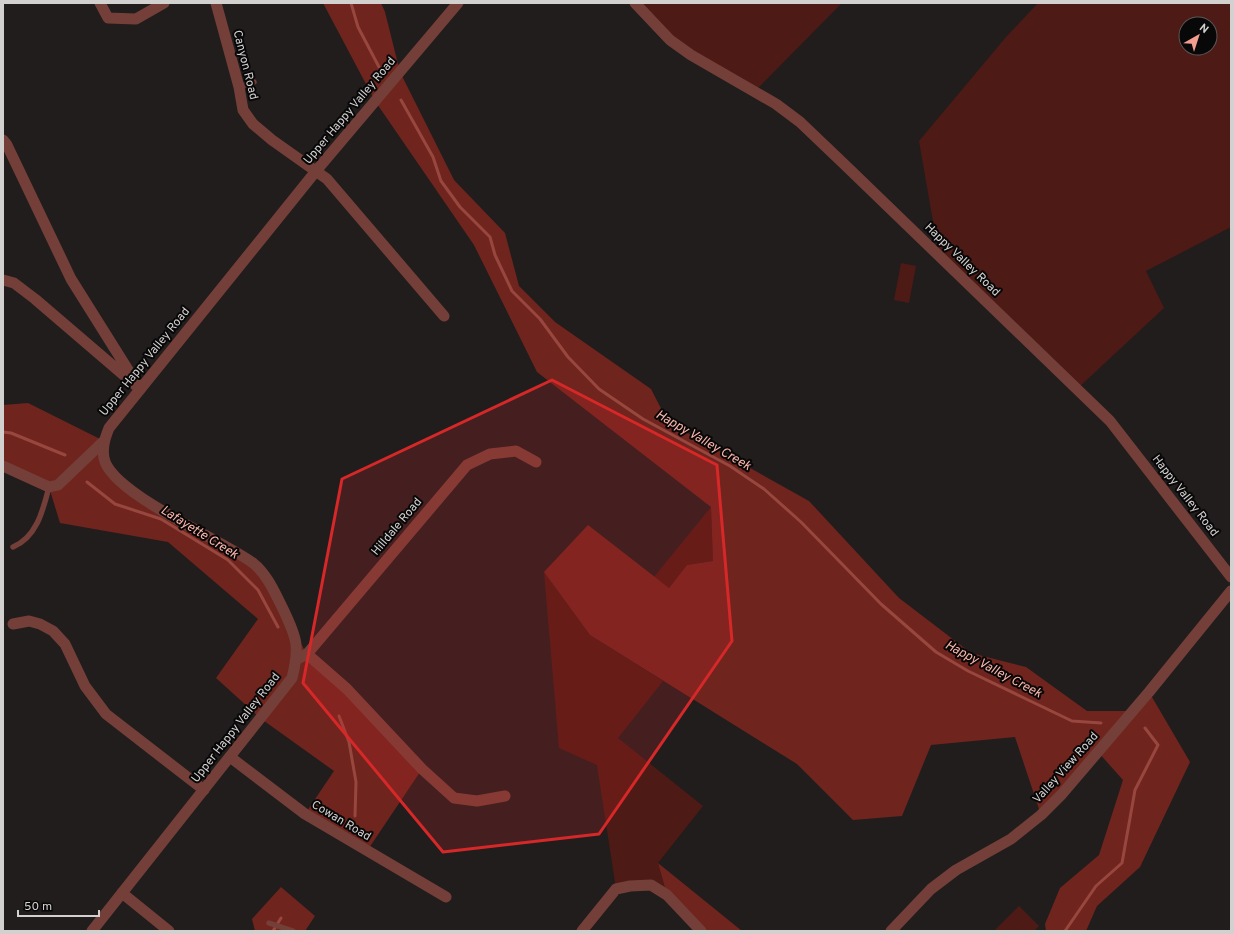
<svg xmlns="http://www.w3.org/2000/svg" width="1234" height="934" viewBox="0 0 1234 934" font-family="Overpass,sans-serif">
<rect width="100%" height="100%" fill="#211d1d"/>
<!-- green -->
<path fill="#4d1a15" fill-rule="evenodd" d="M635 3H842L754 92 690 55Z
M1038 3H1231V227L1146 271 1164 308 1077 389 939 256 919 141 1006 37ZM1186 24H1210V48H1186Z
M901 263 916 266 909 303 894 300Z
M711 507 713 561 687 565 669 588 654 577Z
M544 572 590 635 663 681 618 738 703 806 658 863 667 895 651 885 616 889 597 765 559 748Z
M1019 906 1039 926 1034 931H994Z"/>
<!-- forest -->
<path fill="#70241e" d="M323 3H381L385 12 400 72 454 180 505 233 519 286 555 322 651 389 668 422 809 501 899 598 971 653 1026 667 1087 711H1133L1149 692 1190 762 1140 867 1097 906 1086 931H1046L1045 924 1060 888 1099 855 1123 780 1098 752 1041 815 1015 737 931 745 902 816 853 820 797 764 590 635 544 572 588 525 669 588 687 565 713 561 711 507 537 372 474 245 375 101Z
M28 403 104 441 114 476 254 564 307 654 422 769 367 851 305 814 334 771 260 718 216 678 258 619 168 542 60 523 49 487 3 466V405Z
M658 863 742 931H701L667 895Z
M281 887 315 916 305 931H255L252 919Z"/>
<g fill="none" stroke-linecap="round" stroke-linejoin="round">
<!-- stream -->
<path stroke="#97473e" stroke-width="3" d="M351 3 358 27 379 67
M401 100 433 157 441 181 460 207 490 237 495 255 512 291 540 319 568 357 599 389 643 419 730 466 764 489 801 522 881 604 936 652 968 671 1072 721 1101 723
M3 432 11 433 65 455
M87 482 115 504 161 519 228 560 258 590 278 627
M339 716 349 742 356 782 355 816
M273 931 281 918
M1065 931 1096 886 1122 863 1135 790 1158 745 1145 728"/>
<!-- service -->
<path stroke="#743f38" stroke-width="5.5" d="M239 87 254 82
M13 547C37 537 43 510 49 487
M269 923 293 931"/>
<!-- minor -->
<path stroke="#743f38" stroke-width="11" d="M100 3 108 18 136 19 164 3
M216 3 239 87 243 110 253 124 272 140 327 179 444 316
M3 140 7 145 71 279 140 389 35 299 14 283 3 280
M3 466 49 487 58 485 104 441
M13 624 29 621 40 624 53 631 65 644 85 686 106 714 204 790
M307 654 347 689 422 769 454 798 477 801 505 796
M297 659 307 654 467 465 490 454 516 451 536 462
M230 757 305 814 446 897
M122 893 169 931
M582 931 616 889 630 886 651 885 667 895 701 931
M891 931 931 889 956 870 1011 839 1041 815 1062 794 1149 692 1231 591"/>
<!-- tertiary -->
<path stroke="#743f38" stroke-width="11" d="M635 3 670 40 691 55 776 104 800 122 844 164 1110 421 1231 577
M92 931 292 678C300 647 297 638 283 609 275 593 267 574 253 563 222 540 110 493 104 458 102 447 105 438 109 428L316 171 458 3"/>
</g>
<!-- marked area -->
<path fill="#d62828" fill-opacity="0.2" stroke="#d62828" stroke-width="3" stroke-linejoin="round" d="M552 380 717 465 732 641 599 834 443 852 303 683 342 479Z"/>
<g text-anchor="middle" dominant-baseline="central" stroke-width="4" stroke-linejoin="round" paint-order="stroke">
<!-- street labels -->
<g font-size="12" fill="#d3d1d0" stroke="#090808">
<text transform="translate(245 65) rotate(76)">Canyon Road</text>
<text transform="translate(350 111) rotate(-50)">Upper Happy Valley Road</text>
<text transform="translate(962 260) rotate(44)">Happy Valley Road</text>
<text transform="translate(145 362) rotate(-51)">Upper Happy Valley Road</text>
<text transform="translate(1185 496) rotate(52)">Happy Valley Road</text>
<text transform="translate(397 527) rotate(-50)">Hilldale Road</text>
<text transform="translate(236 728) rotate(-52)">Upper Happy Valley Road</text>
<text transform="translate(1066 768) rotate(-48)">Valley View Road</text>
<text transform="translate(341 821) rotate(31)">Cowan Road</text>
</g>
<!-- water labels -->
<g font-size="13" font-style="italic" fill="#fcb6ac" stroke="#090808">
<text transform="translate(703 441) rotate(30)">Happy Valley Creek</text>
<text transform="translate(199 533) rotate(32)">Lafayette Creek</text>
<text transform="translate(993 670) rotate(28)">Happy Valley Creek</text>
</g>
</g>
<!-- border -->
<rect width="1234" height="934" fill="none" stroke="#d3d1d0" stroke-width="8"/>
<!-- north arrow -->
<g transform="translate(1198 36) rotate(39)"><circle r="19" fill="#090808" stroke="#5a5858"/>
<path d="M0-3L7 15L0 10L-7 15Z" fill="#f59c90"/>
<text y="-6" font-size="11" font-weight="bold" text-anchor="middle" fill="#d3d1d0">N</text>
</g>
<!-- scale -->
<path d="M18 910v6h81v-6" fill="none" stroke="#d3d1d0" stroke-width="2"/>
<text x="24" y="910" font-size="12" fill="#d3d1d0" stroke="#090808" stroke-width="3" paint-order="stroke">50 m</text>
</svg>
